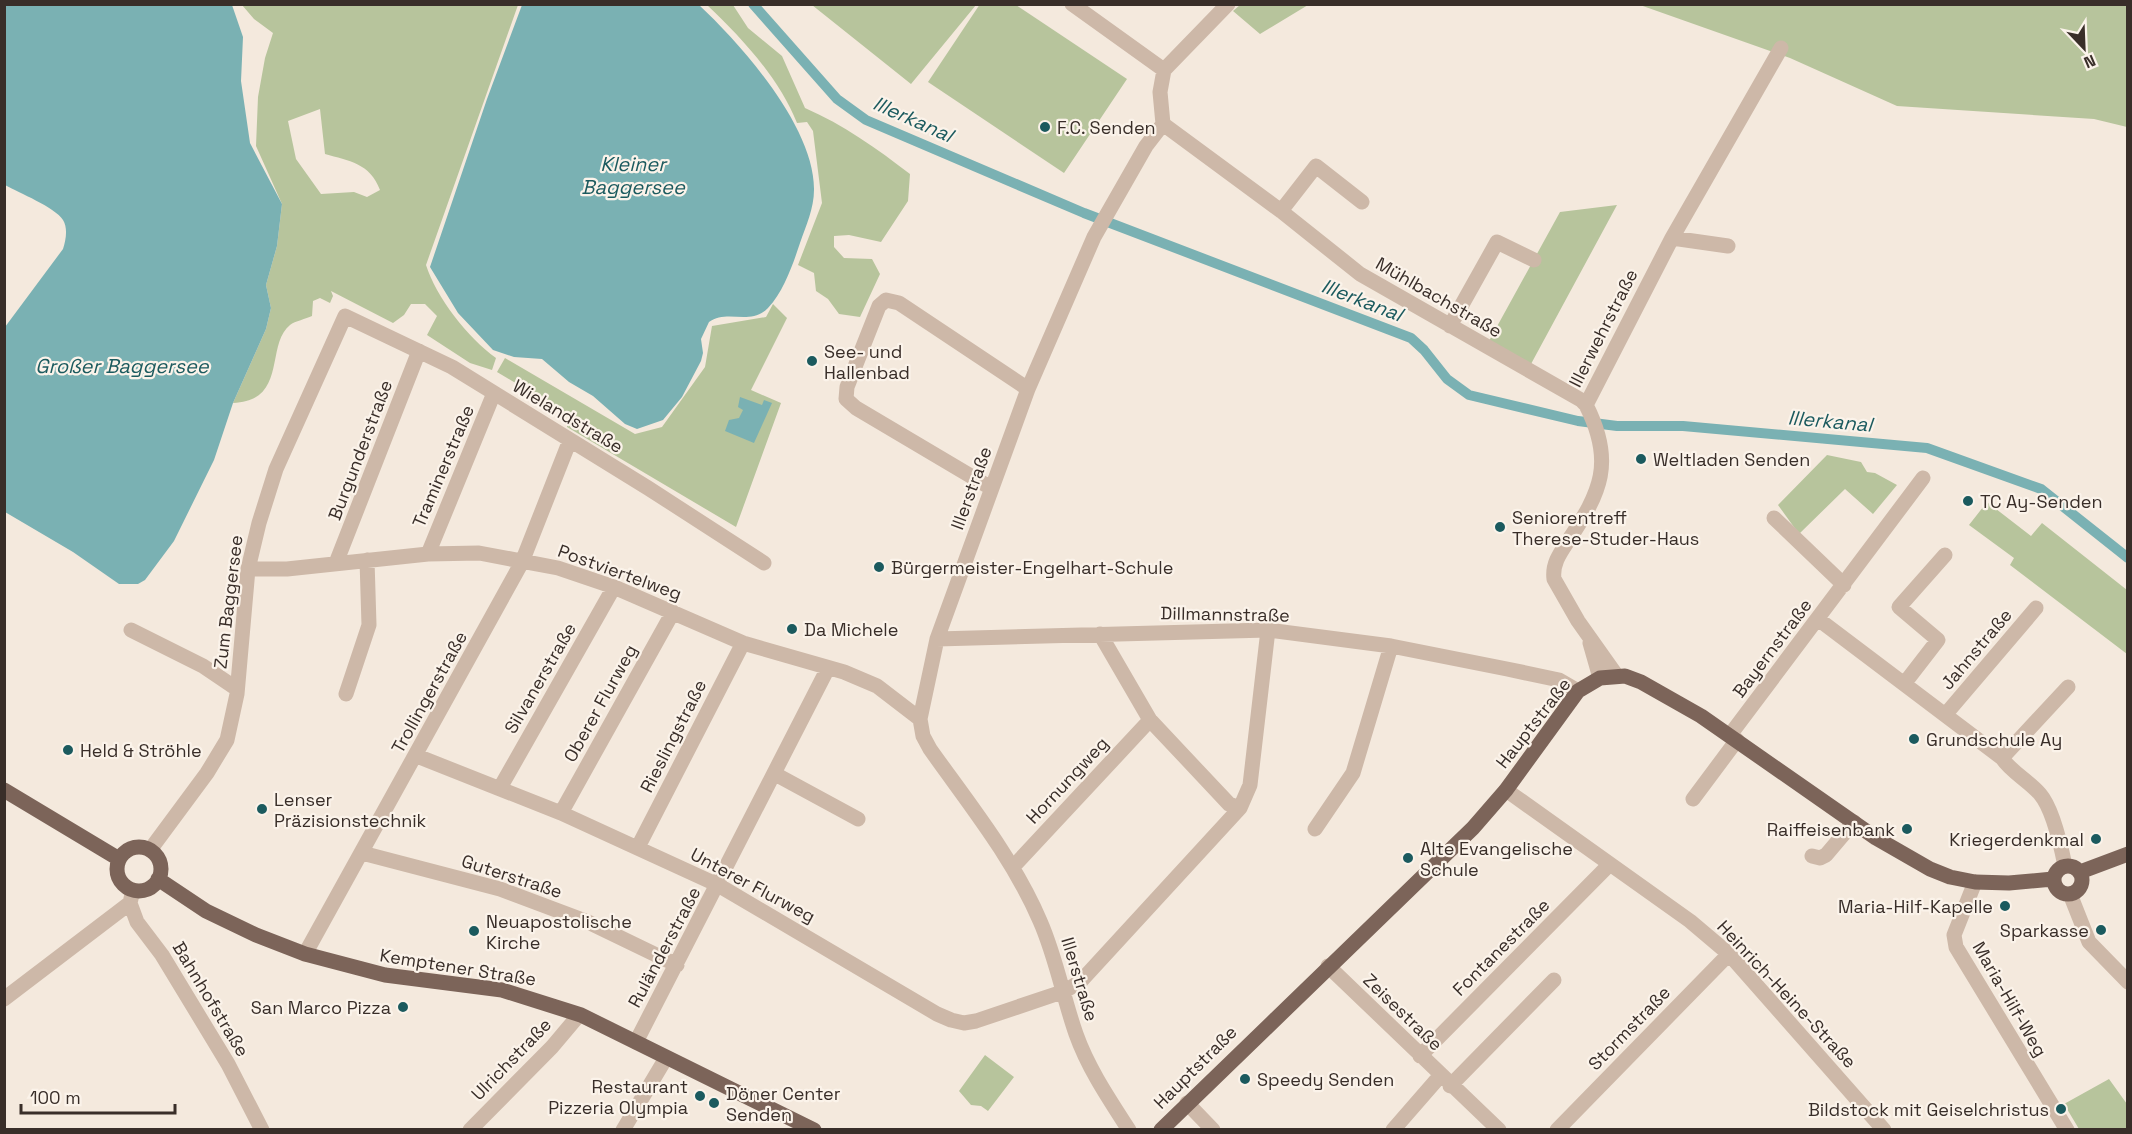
<svg xmlns="http://www.w3.org/2000/svg" width="2132" height="1134" viewBox="0 0 2132 1134" font-family="'Space Grotesk',sans-serif">
<rect width="100%" height="100%" fill="#f4e9dd"/>
<!-- green -->
<path fill="#b7c49c" fill-rule="evenodd" d="M980 4 1016 5 1127 79 1064 173 928 82Z
M242 5H518L426 265C436 297 468 338 496 358L492 370 470 363 427 335 437 316 425 304H411L404 315 393 323 331 291 333 296 330 303 320 298 313 301 312 316C306 319 295 321 290 325 265 345 288 401 233 403L266 329 271 308 266 285 277 246 282 204 256 146 258 97 265 58 273 33 254 19ZM320 109 325 154C349 161 370 163 380 190L367 197 354 192 321 194 296 159 288 121Z
M707 5H733L748 28 782 56 805 108C844 125 876 148 910 174L908 201 881 242 849 235 834 236V247L844 258 872 259 880 274 860 317 839 314 828 299 816 291 814 273 798 265 822 203 813 131 807 122 797 123C779 78 742 38 707 5Z
M812 5H976L911 84Z
M1240 5V4L1308 5 1260 34 1233 11Z
M1640 5H2127V127L2094 119 1897 106 1790 58Z
M1617 205 1531 364 1489 341 1560 212Z
M773 304 787 318 751 390 781 403 736 527 567 427 569 415 497 372 505 358 635 434 662 427 705 367 712 326 766 317Z
M1827 455 1861 462 1867 472 1875 473 1897 485 1873 514 1845 489 1799 534 1778 505Z
M1987 502 2031 536 2042 523 2127 590V654L2010 565 2014 558 1969 525Z
M985 1055 1014 1077 988 1111 981 1106 971 1105 959 1091Z
M2109 1079 2127 1104V1129H2079L2064 1104Z"/>
<!-- water -->
<path fill="#7ab1b3" d="M5 4 232 5 243 37 241 81 250 143 282 204 277 246 266 285 271 308 266 329 233 403 214 460 174 541 145 580 138 584H119L73 552 5 512V327L63 249C66 240 68 228 63 220 55 207 19 193 5 185Z
M522 5H699C742 45 815 128 814 190 814 208 806 226 800 243 793 264 784 291 768 308 751 326 727 309 709 322L701 339 703 353 701 361 682 397 663 420 637 429 625 424 593 396 569 382 542 359 514 357 493 350 458 313 430 267 487 99Z
M740 397 762 405 764 400 772 403 754 443 725 431 729 420 739 418 743 410 738 407Z"/>
<g fill="none" stroke-linecap="round" stroke-linejoin="round">
<!-- canal -->
<path stroke="#7ab1b3" stroke-width="10" d="M753 4 837 99 866 120 1084 213 1411 338 1424 350 1447 379 1469 395 1578 421 1617 426H1683L1927 448 2041 489 2128 558"/>
<!-- minor -->
<path stroke="#cdb8a8" stroke-width="15" d="M1072 4 1164 70
M1163 124 1281 211 1360 274 1581 400 1586 405
M1281 211 1316 166 1362 202
M1672 238 1728 246
M1450 326 1497 242 1534 260
M991 488 856 408 846 399 847 387 879 306 886 300 899 303 1028 389
M1774 518 1844 585
M428 554 494 393
M336 563 419 351
M248 569H287L428 554 479 553 558 568 614 587 743 643 844 672 877 686 920 719
M1818 619 2002 758C2011 772 2029 781 2040 794 2053 809 2061 846 2065 866
M131 630 203 666 237 689
M1100 634 1150 720 1229 804 1240 808
M937 639 1268 630 1391 646 1507 669 1559 680 1578 691
M1590 643 1600 678
M1617 676 1578 621 1554 579C1552 564 1560 553 1568 541 1601 492 1615 462 1586 405L1672 238 1781 48
M1904 684 1938 640 1899 607 1945 555
M346 694 369 625 367 560
M1945 715 2036 608
M1730 735 1923 478
M417 756 561 813 718 885 937 1014 951 1020 964 1023 976 1021 1065 991 1081 981 1240 808 1250 785 1268 630
M2002 758 2068 687
M775 774 858 819
M500 788 614 587
M1506 790 1690 921 1729 954 1884 1130
M1693 799 1737 740
M561 813 673 612
M1315 829 1353 773 1391 646
M638 847 743 643
M150 850 207 773 227 740 237 694 248 569 259 523 276 469 345 316 452 367 648 488 764 563
M362 853 500 889 588 922 677 965
M1812 856 1820 858 1826 855 1854 822
M1013 867 1150 720
M1975 882 1954 935 1956 947 2067 1130
M133 890 130 903 137 922 162 955 228 1064 262 1130
M2070 894 2089 942 2128 982
M305 954 522 562 570 440
M1328 966 1499 1130
M4 999 130 903
M636 1042 828 668
M1420 1056 1609 865
M1450 1086 1554 980
M1187 1103 1213 1130
M470 1130 552 1047 579 1015
M623 1130 666 1058
M1129 1130C1109 1099 1088 1068 1076 1034 1063 997 1056 957 1040 921 1013 858 969 804 930 749L923 736 920 719 937 639 1028 389 1094 237 1146 146 1163 124 1160 92 1164 70 1228 4
M1393 1130 1440 1076
M1557 1130 1729 954"/>
<!-- major -->
<path stroke="#7c6459" stroke-width="15" d="M4 790 119 859
M117 869a22 22 0 1 1 44 0a22 22 0 1 1-44 0Z
M2054 880a14 14 0 1 1 28 0a14 14 0 1 1-28 0Z
M2080 872 2128 854
M158 879 206 911 256 935 305 954 385 975 502 990 581 1015 814 1130
M1161 1130 1473 828 1506 790 1578 691 1600 678 1625 676 1641 682 1701 716 1876 838 1930 869 1950 877 1975 882 2009 883 2053 879"/>
</g>
<!-- markers -->
<g fill="#1b5a5e" stroke="#fbf3ea" stroke-width="2">
<circle cx="1045" cy="127" r="6"/>
<circle cx="812" cy="361" r="6"/>
<circle cx="1641" cy="459" r="6"/>
<circle cx="1968" cy="501" r="6"/>
<circle cx="1500" cy="527" r="6"/>
<circle cx="879" cy="567" r="6"/>
<circle cx="792" cy="629" r="6"/>
<circle cx="1914" cy="739" r="6"/>
<circle cx="68" cy="750" r="6"/>
<circle cx="262" cy="809" r="6"/>
<circle cx="1907" cy="829" r="6"/>
<circle cx="2096" cy="839" r="6"/>
<circle cx="1408" cy="858" r="6"/>
<circle cx="2005" cy="906" r="6"/>
<circle cx="2101" cy="930" r="6"/>
<circle cx="474" cy="931" r="6"/>
<circle cx="403" cy="1007" r="6"/>
<circle cx="1245" cy="1079" r="6"/>
<circle cx="700" cy="1096" r="6"/>
<circle cx="714" cy="1103" r="6"/>
<circle cx="2061" cy="1109" r="6"/>
</g>
<g text-anchor="middle" dominant-baseline="central" stroke-width="4.5" stroke-linejoin="round" paint-order="stroke">
<!-- poi labels -->
<g font-size="18" fill="#392e29" stroke="#fbf3ea" text-anchor="start">
<text x="1057" y="127">F.C. Senden</text>
<text x="824" y="351">See- und<tspan x="824" dy="21">Hallenbad</tspan></text>
<text x="1653" y="459">Weltladen Senden</text>
<text x="1980" y="501">TC Ay-Senden</text>
<text x="1512" y="517">Seniorentreff<tspan x="1512" dy="21">Therese-Studer-Haus</tspan></text>
<text x="891" y="567">Bürgermeister-Engelhart-Schule</text>
<text x="804" y="629">Da Michele</text>
<text x="1926" y="739">Grundschule Ay</text>
<text x="80" y="750">Held &amp; Ströhle</text>
<text x="274" y="799">Lenser<tspan x="274" dy="21">Präzisionstechnik</tspan></text>
<text x="1895" y="829" text-anchor="end">Raiffeisenbank</text>
<text x="2084" y="839" text-anchor="end">Kriegerdenkmal</text>
<text x="1420" y="848">Alte Evangelische<tspan x="1420" dy="21">Schule</tspan></text>
<text x="1993" y="906" text-anchor="end">Maria-Hilf-Kapelle</text>
<text x="486" y="921">Neuapostolische<tspan x="486" dy="21">Kirche</tspan></text>
<text x="2089" y="930" text-anchor="end">Sparkasse</text>
<text x="391" y="1007" text-anchor="end">San Marco Pizza</text>
<text x="1257" y="1079">Speedy Senden</text>
<text x="688" y="1086" text-anchor="end">Restaurant<tspan x="688" dy="21">Pizzeria Olympia</tspan></text>
<text x="726" y="1093">Döner Center<tspan x="726" dy="21">Senden</tspan></text>
<text x="2049" y="1109" text-anchor="end">Bildstock mit Geiselchristus</text>
</g>
<!-- street labels -->
<g font-size="18" fill="#392e29" stroke="#fbf3ea">
<text transform="translate(1439 297) rotate(30)">Mühlbachstraße</text>
<text transform="translate(1603 328) rotate(-63)">Illerwehrstraße</text>
<text transform="translate(568 416) rotate(31)">Wielandstraße</text>
<text transform="translate(360 450) rotate(-69)">Burgunderstraße</text>
<text transform="translate(443 466) rotate(-67)">Traminerstraße</text>
<text transform="translate(971 488) rotate(-70)">Illerstraße</text>
<text transform="translate(620 572) rotate(20)">Postviertelweg</text>
<text transform="translate(228 602) rotate(-83)">Zum Baggersee</text>
<text transform="translate(1225 614) rotate(1)">Dillmannstraße</text>
<text transform="translate(1772 648) rotate(-53)">Bayernstraße</text>
<text transform="translate(1976 649) rotate(-50)">Jahnstraße</text>
<text transform="translate(540 678) rotate(-60)">Silvanerstraße</text>
<text transform="translate(429 692) rotate(-61)">Trollingerstraße</text>
<text transform="translate(600 703) rotate(-61)">Oberer Flurweg</text>
<text transform="translate(1533 723) rotate(-52)">Hauptstraße</text>
<text transform="translate(673 736) rotate(-63)">Rieslingstraße</text>
<text transform="translate(1067 780) rotate(-47)">Hornungweg</text>
<text transform="translate(512 876) rotate(18)">Guterstraße</text>
<text transform="translate(753 885) rotate(28)">Unterer Flurweg</text>
<text transform="translate(664 947) rotate(-62)">Ruländerstraße</text>
<text transform="translate(1501 947) rotate(-45)">Fontanestraße</text>
<text transform="translate(458 967) rotate(9)">Kemptener Straße</text>
<text transform="translate(1080 979) rotate(73)">Illerstraße</text>
<text transform="translate(1787 994) rotate(47)">Heinrich-Heine-Straße</text>
<text transform="translate(211 999) rotate(59)">Bahnhofstraße</text>
<text transform="translate(2010 999) rotate(60)">Maria-Hilf-Weg</text>
<text transform="translate(1403 1012) rotate(44)">Zeisestraße</text>
<text transform="translate(1629 1028) rotate(-46)">Stormstraße</text>
<text transform="translate(511 1059) rotate(-46)">Ulrichstraße</text>
<text transform="translate(1195 1067) rotate(-45)">Hauptstraße</text>
</g>
<!-- water labels -->
<g font-size="20" font-style="italic" fill="#1b5a5e" stroke="#fbf3ea">
<text transform="translate(913 119) rotate(24)">Illerkanal</text>
<text x="633" y="164">Kleiner<tspan x="633" dy="23">Baggersee</tspan></text>
<text transform="translate(1362 300) rotate(21)">Illerkanal</text>
<text x="122" y="366">Großer Baggersee</text>
<text transform="translate(1830 421) rotate(5)">Illerkanal</text>
</g>
</g>
<!-- border -->
<rect width="2132" height="1134" fill="none" stroke="#392e29" stroke-width="12"/>
<!-- north arrow -->
<g transform="translate(2084 48) rotate(157)" stroke="#fbf3ea" stroke-width="4.5" paint-order="stroke">
<path d="M0-4.5L10 22L0 15L-10 22Z" fill="#392e29"/>
<text y="-9" font-size="16" font-weight="bold" text-anchor="middle" fill="#392e29">N</text>
</g>
<!-- scale -->
<path d="M21 1104v9h154v-9" fill="none" stroke="#392e29" stroke-width="3"/>
<text x="30" y="1104" font-size="18" fill="#392e29" stroke="#fbf3ea" stroke-width="4.5" paint-order="stroke">100 m</text>
</svg>
